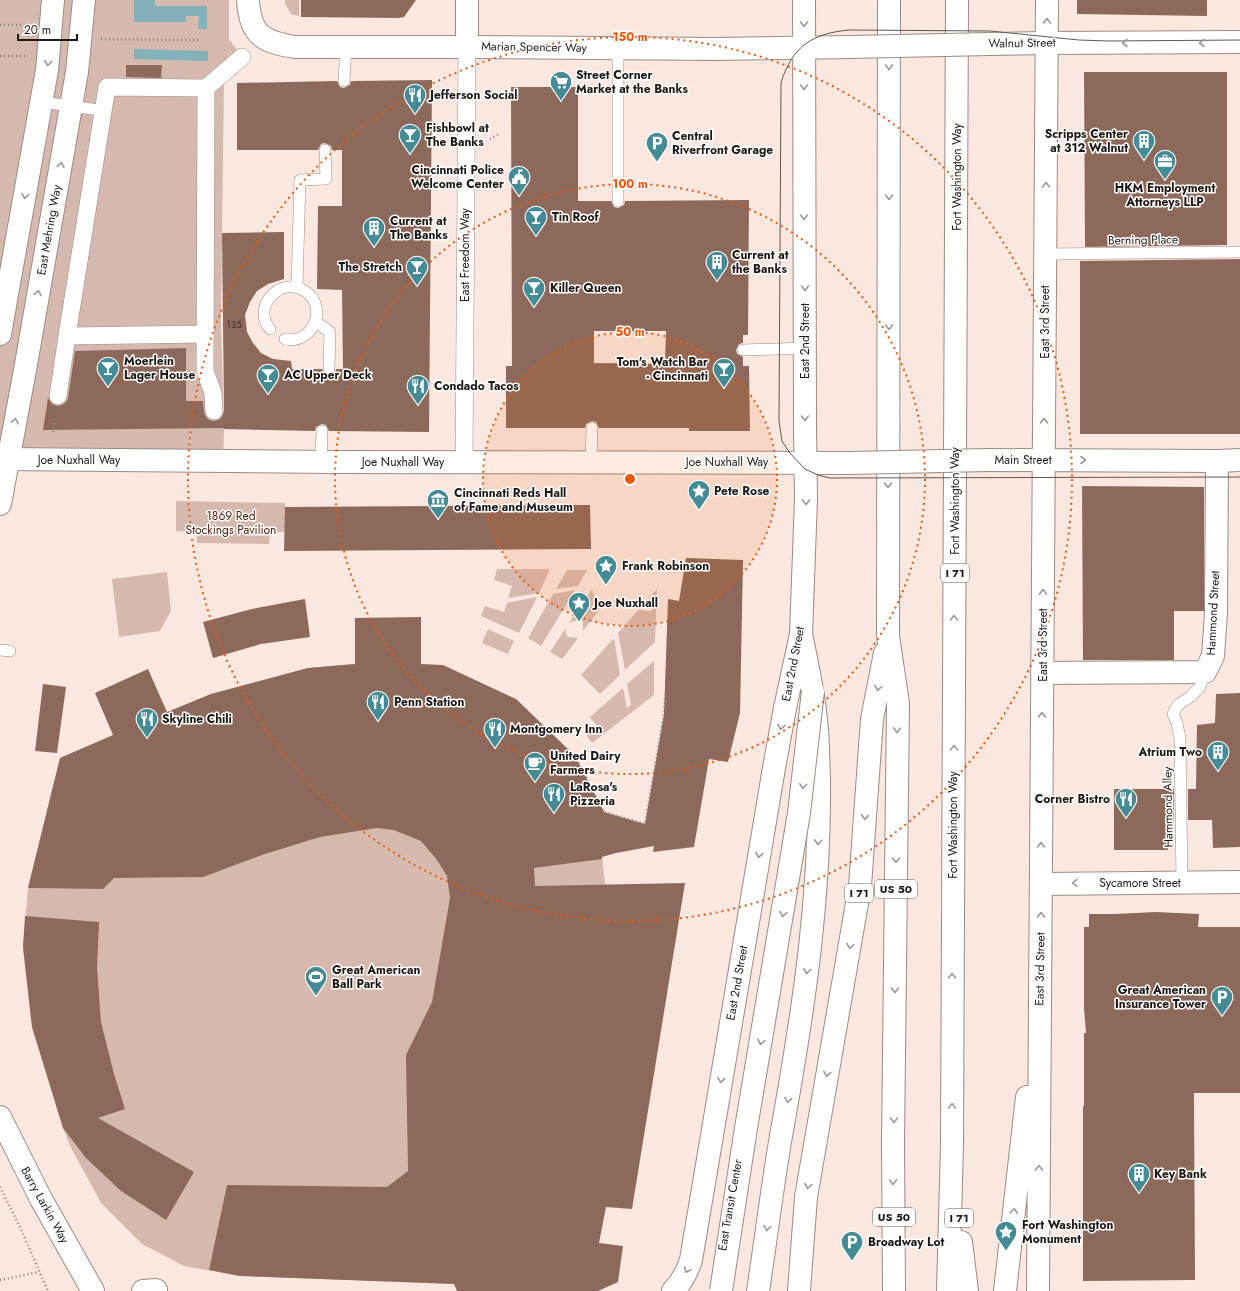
<svg xmlns="http://www.w3.org/2000/svg" width="1240" height="1291" viewBox="0 0 1240 1291" font-family="Jost,sans-serif">
<rect width="100%" height="100%" fill="#fae8e0"/>
<!-- green -->
<path fill="#d6b9ae" d="M0 0H229V39L237 50V75H224L221 324 224 429 223 461 0 458Z
M285 0H299V16L291 14 285 4Z
M176 501 285 503V532H270L269 544 197 543V532L176 531Z
M497 569H550L539 593 508 598 512 586 494 580Z
M567 570H587L578 586 556 589Z
M167 572 171 611 160 631 119 637 112 579Z
M592 589C594 597 596 601 605 602L583 631V622L581 620H578L569 623Z
M657 589 655 642 625 670 618 633 639 609 644 611H651L654 603 652 600 649 598Z
M575 590 541 646 528 638 553 594Z
M537 597 519 633 481 616 485 606 504 612 507 603Z
M566 628V634L568 637 578 638 562 659 550 652Z
M488 629 514 641 508 654 482 643Z
M614 638 620 675 600 694 581 675Z
M654 661V695L592 743 587 736 597 726 590 717 623 688 627 708 631 705 627 684Z
M377 662 516 699 575 756 604 812 602 857 606 891 483 1270 454 1284 240 1276 184 1266 142 1244 101 1203 70 1146 63 1128 32 1027 23 947 28 888 60 758 211 694 308 668Z"/>
<!-- water -->
<path fill="#83b1b9" d="M134 0H155V6H207V29H198L199 16H186V22H134Z
M134 49 208 51V61L134 59Z"/>
<!-- building -->
<path fill="#8d695b" fill-rule="evenodd" d="M301 0H416L404 17 399 18 301 17Z
M1077 0H1207V16L1077 14Z
M126 65H162L161 78 126 77Z
M1084 72H1227V245L1085 247Z
M432 80 429 432 329 431 326 425 322 424 316 427 315 431 224 429V428L43 430 48 398 52 404 57 406 62 405 66 402 68 398 75 351 186 348V401H203L204 412 206 417 209 420 214 421 220 419 223 415 224 410 222 233 284 232V279L268 284 257 291 250 302 245 315 247 332 253 343 261 353 273 359 291 361 292 369H322L325 375 329 376 335 373 336 369H343L342 290 317 289 318 206H342V150H332L331 146 325 143 321 144 318 150H237V83L337 81 340 87 344 88 350 85 351 81Z
M511 87H578V201H611L614 207 618 208 624 205 625 201 749 200 748 335H743V343L739 344 736 350 737 354 743 357V366H749L750 431H689V428H599L596 422 592 421 586 424 585 428H506V366H512ZM594 331H666L665 364 594 363Z
M1240 259V434H1080V261Z
M1082 486 1204 487V611H1174V660H1083Z
M590 505 591 549 284 551 285 507Z
M686 558 743 560 740 713 728 762 709 759 694 847 653 852 654 846 616 853 602 857V859L534 868 535 886 685 883 632 1209 606 1207 599 1243 623 1246 618 1282 598 1291H457L454 1284 240 1276 209 1270 227 1185 387 1187 408 1171 406 1055 432 1002 450 898 447 876 437 860 421 841 394 830 377 828 320 837 265 854 203 877 114 878 103 889 28 888 60 758 113 735 95 693 148 669 167 712 211 694 308 668 355 664V618L421 617V664L443 665 516 699 575 756 604 812 645 824 664 714 668 599 679 601Z
M305 599 310 637 261 644 213 658 203 622 252 609Z
M43 684 66 687 57 753 35 751Z
M1240 693V847L1213 848 1212 820H1188V789H1196L1197 725 1215 723 1216 694Z
M1114 789H1174V821H1168V850H1114Z
M1156 912 1199 914 1198 927H1240V1093H1194L1195 1280 1083 1281V1106H1084V1033H1086L1084 1008V927H1089V914H1114Z
M25 916 99 922 97 968 101 1022 114 1074 125 1109 98 1118 194 1172 166 1220 121 1191 86 1158 63 1128 32 1027 23 947Z"/>
<g fill="none" stroke-linecap="round" stroke-linejoin="round">
<!-- service casing -->
<g stroke="#9b8a83" stroke-width="12">
<path id="service" d="M344 81 346 47
M41 102 99 110
M618 201V48
M1045 254 1240 252
M297 287 300 180 326 179 325 150
M316 322 330 332 329 369
M270 329C251 307 281 275 305 291 329 307 313 345 285 339
M743 350 805 348
M321 462 322 431
M591 462 592 428
M0 650 10 651
M1182 883 1180 739 1177 723 1173 714 1178 705 1191 696 1200 687 1205 672"/>
</g>
<!-- pedestrian casing -->
<g stroke="#9b8a83" stroke-width="18">
<path id="pedestrian" d="M206 334 67 336 107 87 206 88
M58 396 67 336
M214 411 213 393 205 371 206 88 242 57
M464 462 467 47"/>
</g>
<!-- minor casing -->
<g stroke="#9b8a83" stroke-width="24">
<path id="minor" d="M1042 673 1205 672 1213 656 1216 613 1217 461"/>
</g>
<!-- tertiary casing -->
<g stroke="#9b8a83" stroke-width="24">
<path id="tertiary" d="M1047 43 1240 42
M467 47V0
M0 459 334 462 849 463
M989 460 1217 461 1240 460"/>
</g>
<!-- secondary casing -->
<g stroke="#9b8a83" stroke-width="24">
<path id="secondary" d="M248 0C250 35 263 42 295 47H467L715 49 851 47
M990 44 1047 43
M0 334 47 70 53 0
M0 504 25 370 77 72 84 0
M1041 884 1240 882
M0 1117 41 1199 93 1291
M143 1291 156 1290
M673 1291C682 1282 687 1272 691 1260L774 768 785 708 801 634"/>
</g>
<!-- primary casing -->
<g stroke="#9b8a83" stroke-width="24">
<path id="primary" d="M801 634 806 499 805 429 804 0
M1005 1291 1027 1097
M1038 1291 1047 0"/>
</g>
<!-- motorway casing -->
<g stroke="#9b8a83" stroke-width="24">
<path id="motorway" d="M889 0 888 636 898 703 893 1143 894 1291
M961 1242 967 1291
M758 1291C766 1239 772 1188 781 1136 804 1009 824 879 818 749 817 710 809 672 801 634
M799 1291 806 1197 860 886 872 719 885 653
M948 1291 952 1145 957 0"/>
</g>
<!-- path -->
<path stroke="#8a7e78" stroke-width="2.5" stroke-dasharray="1 3" stroke-linecap="butt" d="M0 25H30
M101 39 198 40
M0 56H27
M490 139 499 134
M53 432 56 414
M575 756 604 812 645 824 664 714 665 695
M0 1187 20 1227 48 1291
M0 1280 39 1272"/>
<!-- service -->
<use href="#service" stroke="#fff" stroke-width="11"/>
<!-- pedestrian -->
<use href="#pedestrian" stroke="#fff" stroke-width="17"/>
<!-- minor -->
<use href="#minor" stroke="#fff" stroke-width="22"/>
<!-- tertiary -->
<use href="#tertiary" stroke="#fff" stroke-width="22"/>
<!-- secondary -->
<use href="#secondary" stroke="#fff" stroke-width="22"/>
<!-- primary -->
<use href="#primary" stroke="#fff" stroke-width="22"/>
<!-- motorway -->
<use href="#motorway" stroke="#fff" stroke-width="22"/>
<!-- tram -->
<path stroke="#5f5651" stroke-width="1" d="M1240 40 1109 41 1079 40 990 31 850 30C813 33 792 46 781 83L779 421 782 441 789 452 805 469 818 475 830 478 1240 477"/>
<!-- tertiary-bridge casing -->
<g stroke="#9b8a83" stroke-width="24" stroke-linecap="butt">
<path id="tertiary-bridge" d="M849 463 989 460"/>
</g>
<!-- secondary-bridge casing -->
<g stroke="#9b8a83" stroke-width="24" stroke-linecap="butt">
<path id="secondary-bridge" d="M851 47 990 44"/>
</g>
<!-- motorway-bridge casing -->
<g stroke="#9b8a83" stroke-width="24" stroke-linecap="butt">
<path id="motorway-bridge" d="M721 1291 746 1128 799 813 813 691"/>
</g>
<!-- tertiary-bridge -->
<use href="#tertiary-bridge" stroke="#fff" stroke-width="22"/>
<!-- secondary-bridge -->
<use href="#secondary-bridge" stroke="#fff" stroke-width="22"/>
<!-- motorway-bridge -->
<use href="#motorway-bridge" stroke="#fff" stroke-width="22"/>
</g>
<!-- one-way arrows -->
<defs><path id="oneway-chevron" d="M-2-3.5L2.5 0L-2 3.5" fill="none" stroke-width="1.6" stroke-linecap="round" stroke-linejoin="round"/></defs>
<g stroke="#9a9896">
<use href="#oneway-chevron" transform="translate(1047 21) rotate(-90)"/>
<use href="#oneway-chevron" transform="translate(804 24) rotate(90)"/>
<use href="#oneway-chevron" transform="translate(1125 43) rotate(180)"/>
<use href="#oneway-chevron" transform="translate(1202 43) rotate(180)"/>
<use href="#oneway-chevron" transform="translate(48 63) rotate(97)"/>
<use href="#oneway-chevron" transform="translate(889 67) rotate(90)"/>
<use href="#oneway-chevron" transform="translate(804 87) rotate(90)"/>
<use href="#oneway-chevron" transform="translate(61 165) rotate(-80)"/>
<use href="#oneway-chevron" transform="translate(1046 185) rotate(-90)"/>
<use href="#oneway-chevron" transform="translate(25 196) rotate(100)"/>
<use href="#oneway-chevron" transform="translate(889 197) rotate(90)"/>
<use href="#oneway-chevron" transform="translate(804 217) rotate(90)"/>
<use href="#oneway-chevron" transform="translate(805 288) rotate(90)"/>
<use href="#oneway-chevron" transform="translate(38 293) rotate(-80)"/>
<use href="#oneway-chevron" transform="translate(889 327) rotate(90)"/>
<use href="#oneway-chevron" transform="translate(805 418) rotate(90)"/>
<use href="#oneway-chevron" transform="translate(15 421) rotate(-78)"/>
<use href="#oneway-chevron" transform="translate(1044 421) rotate(-90)"/>
<use href="#oneway-chevron" transform="translate(1083 460)"/>
<use href="#oneway-chevron" transform="translate(888 485) rotate(90)"/>
<use href="#oneway-chevron" transform="translate(806 502) rotate(91)"/>
<use href="#oneway-chevron" transform="translate(1043 592) rotate(-90)"/>
<use href="#oneway-chevron" transform="translate(954 618) rotate(-90)"/>
<use href="#oneway-chevron" transform="translate(878 688) rotate(101)"/>
<use href="#oneway-chevron" transform="translate(1042 715) rotate(-90)"/>
<use href="#oneway-chevron" transform="translate(781 727) rotate(101)"/>
<use href="#oneway-chevron" transform="translate(897 730) rotate(91)"/>
<use href="#oneway-chevron" transform="translate(954 748) rotate(-90)"/>
<use href="#oneway-chevron" transform="translate(803 786) rotate(97)"/>
<use href="#oneway-chevron" transform="translate(865 817) rotate(94)"/>
<use href="#oneway-chevron" transform="translate(818 842) rotate(93)"/>
<use href="#oneway-chevron" transform="translate(1041 845) rotate(-90)"/>
<use href="#oneway-chevron" transform="translate(759 855) rotate(100)"/>
<use href="#oneway-chevron" transform="translate(896 860) rotate(91)"/>
<use href="#oneway-chevron" transform="translate(1075 883) rotate(179)"/>
<use href="#oneway-chevron" transform="translate(783 914) rotate(99)"/>
<use href="#oneway-chevron" transform="translate(1041 915) rotate(-90)"/>
<use href="#oneway-chevron" transform="translate(850 946) rotate(99)"/>
<use href="#oneway-chevron" transform="translate(807 971) rotate(97)"/>
<use href="#oneway-chevron" transform="translate(952 976) rotate(-90)"/>
<use href="#oneway-chevron" transform="translate(895 990) rotate(91)"/>
<use href="#oneway-chevron" transform="translate(761 1042) rotate(100)"/>
<use href="#oneway-chevron" transform="translate(827 1074) rotate(100)"/>
<use href="#oneway-chevron" transform="translate(721 1080) rotate(100)"/>
<use href="#oneway-chevron" transform="translate(788 1100) rotate(100)"/>
<use href="#oneway-chevron" transform="translate(952 1106) rotate(-90)"/>
<use href="#oneway-chevron" transform="translate(894 1120) rotate(91)"/>
<use href="#oneway-chevron" transform="translate(1039 1168) rotate(-90)"/>
<use href="#oneway-chevron" transform="translate(893 1182) rotate(90)"/>
<use href="#oneway-chevron" transform="translate(808 1186) rotate(99)"/>
<use href="#oneway-chevron" transform="translate(1014 1211) rotate(-84)"/>
<use href="#oneway-chevron" transform="translate(767 1228) rotate(98)"/>
<use href="#oneway-chevron" transform="translate(687 1270) rotate(114)"/>
</g>
<!-- distance rings -->
<circle cx="630" cy="479" r="147" fill="#e8590c" fill-opacity=".12"/>
<g fill="none" stroke="#e8590c" stroke-width="2" stroke-dasharray="2 4">
<circle cx="630" cy="479" r="147"/>
<circle cx="630" cy="479" r="295"/>
<circle cx="630" cy="479" r="442"/>
</g>
<!-- icons -->
<defs>
<g id="supermarket-pin" transform="scale(1.15)"><path d="M0 17L-7.5 6A9.5 9.5 0 1 1 7.5 6Z" fill="#458b96" stroke="#fff"/><path d="M-6-5.5h2.5l.6 2H6L4.5 2H-2.5L-4.4-4H-6ZM-1.5 3.2a1.3 1.3 0 1 0 .1 0ZM3 3.2a1.3 1.3 0 1 0 .1 0Z" fill="#fff"/></g>
<g id="restaurant-pin" transform="scale(1.15)"><path d="M0 17L-7.5 6A9.5 9.5 0 1 1 7.5 6Z" fill="#458b96" stroke="#fff"/><path d="M-5-6h1v4h1v-4h1v4h1v-4h1v5L-1.5 .5V6h-2V.5L-5-1ZM5-6V6H3V1.5H1.5Q1.5-4 5-6Z" fill="#fff"/></g>
<g id="bar-pin" transform="scale(1.15)"><path d="M0 17L-7.5 6A9.5 9.5 0 1 1 7.5 6Z" fill="#458b96" stroke="#fff"/><path d="M-6-5H6L.8 .8V4.5H3.5V6h-7V4.5H-.8V.8Z" fill="#fff"/></g>
<g id="building-pin" transform="scale(1.15)"><path d="M0 17L-7.5 6A9.5 9.5 0 1 1 7.5 6Z" fill="#458b96" stroke="#fff"/><path d="M-4-6H4V6H1V3H-1V6H-4ZM-2.5-4.3h1.7v1.8h-1.7ZM.8-4.3h1.7v1.8H.8ZM-2.5-1h1.7V.8h-1.7ZM.8-1h1.7V.8H.8Z" fill="#fff"/></g>
<g id="parking-pin" transform="scale(1.15)"><path d="M0 17L-7.5 6A9.5 9.5 0 1 1 7.5 6Z" fill="#458b96" stroke="#fff"/><path d="M-3.5-5.5H1a3.5 3.5 0 0 1 0 7H-1V5.5H-3.5ZM-1-3.4V-.6H.8a1.4 1.4 0 0 0 0-2.8Z" fill="#fff"/></g>
<g id="office-pin" transform="scale(1.15)"><path d="M0 17L-7.5 6A9.5 9.5 0 1 1 7.5 6Z" fill="#458b96" stroke="#fff"/><path d="M-6-3h4V-5.5h4V-3h4V5H-6ZM-1-4.5V-3h2v-1.5ZM-6 0V1H6V0Z" fill="#fff"/></g>
<g id="civic-pin" transform="scale(1.15)"><path d="M0 17L-7.5 6A9.5 9.5 0 1 1 7.5 6Z" fill="#458b96" stroke="#fff"/><path d="M-.6-6.5H3V-4.5H.6V-3L4-1V1h2V6H-6V1h2V-1L-.6-3ZM-1.2 2.5V6h2.4V2.5Z" fill="#fff"/></g>
<g id="sight-pin" transform="scale(1.15)"><path d="M0 17L-7.5 6A9.5 9.5 0 1 1 7.5 6Z" fill="#458b96" stroke="#fff"/><path d="M0-6L1.8-2.2L6-1.7L2.9 1.2L3.7 5.4L0 3.3L-3.7 5.4L-2.9 1.2L-6-1.7L-1.8-2.2Z" fill="#fff"/></g>
<g id="museum-pin" transform="scale(1.15)"><path d="M0 17L-7.5 6A9.5 9.5 0 1 1 7.5 6Z" fill="#458b96" stroke="#fff"/><path d="M0-6L6-3V-2H-6V-3ZM-5-1h2V3h-2ZM-1-1h2V3h-2ZM3-1h2V3H3ZM-6 4H6V6H-6Z" fill="#fff"/></g>
<g id="cafe-pin" transform="scale(1.15)"><path d="M0 17L-7.5 6A9.5 9.5 0 1 1 7.5 6Z" fill="#458b96" stroke="#fff"/><path d="M-5.5-4.5H6V0H3Q3 3.5 0 3.5H-2.5Q-5.5 3.5-5.5 0ZM3-3.2v2h1.7v-2ZM-6 4.5H4V6H-6Z" fill="#fff"/></g>
<g id="stadium-pin" transform="scale(1.15)"><path d="M0 17L-7.5 6A9.5 9.5 0 1 1 7.5 6Z" fill="#458b96" stroke="#fff"/><path d="M0-5a6.5 5 0 1 0 0 10a6.5 5 0 1 0 0-10ZM-3.5-1.8h7v3.6h-7Z" fill="#fff"/></g>
</defs>
<g fill-rule="evenodd">
<use href="#supermarket-pin" x="561" y="82"/>
<use href="#restaurant-pin" x="415" y="95"/>
<use href="#bar-pin" x="410" y="135"/>
<use href="#building-pin" x="1144" y="141"/>
<use href="#parking-pin" x="657" y="143"/>
<use href="#office-pin" x="1165" y="161"/>
<use href="#civic-pin" x="519" y="177"/>
<use href="#bar-pin" x="536" y="217"/>
<use href="#building-pin" x="374" y="228"/>
<use href="#building-pin" x="717" y="262"/>
<use href="#bar-pin" x="417" y="267"/>
<use href="#bar-pin" x="534" y="288"/>
<use href="#bar-pin" x="108" y="368"/>
<use href="#bar-pin" x="724" y="369"/>
<use href="#bar-pin" x="268" y="375"/>
<use href="#restaurant-pin" x="418" y="386"/>
<use href="#sight-pin" x="699" y="491"/>
<use href="#museum-pin" x="438" y="500"/>
<use href="#sight-pin" x="606" y="566"/>
<use href="#sight-pin" x="579" y="603"/>
<use href="#restaurant-pin" x="378" y="702"/>
<use href="#restaurant-pin" x="147" y="719"/>
<use href="#restaurant-pin" x="495" y="729"/>
<use href="#building-pin" x="1218" y="752"/>
<use href="#cafe-pin" x="535" y="763"/>
<use href="#restaurant-pin" x="554" y="794"/>
<use href="#restaurant-pin" x="1126" y="799"/>
<use href="#stadium-pin" x="316" y="977"/>
<use href="#parking-pin" x="1222" y="997"/>
<use href="#building-pin" x="1139" y="1174"/>
<use href="#sight-pin" x="1006" y="1232"/>
<use href="#parking-pin" x="852" y="1242"/>
</g>
<g text-anchor="middle" dominant-baseline="central" stroke-width="3" stroke-linejoin="round" paint-order="stroke">
<!-- number labels -->
<g font-size="10" fill="#3a2d27">
<text x="234" y="324">135</text>
</g>
<!-- shield labels -->
<g fill="#fff" stroke="#625e5c" stroke-width="1">
<rect x="941" y="564" width="28" height="18" rx="3"/>
<rect x="875" y="880" width="42" height="18" rx="3"/>
<rect x="845" y="884" width="28" height="18" rx="3"/>
<rect x="873" y="1208" width="42" height="18" rx="3"/>
<rect x="945" y="1209" width="28" height="18" rx="3"/>
</g>
<g font-size="11" font-weight="bold" fill="#1f1916">
<text x="955" y="573">I 71</text>
<text x="896" y="889">US 50</text>
<text x="859" y="893">I 71</text>
<text x="894" y="1217">US 50</text>
<text x="959" y="1218">I 71</text>
</g>
<!-- street labels -->
<g font-size="12" fill="#1f1916" stroke="#fff">
<text transform="translate(1022 43) rotate(-1)">Walnut Street</text>
<text transform="translate(534 47) rotate(1)">Marian Spencer Way</text>
<text transform="translate(957 177) rotate(-90)">Fort Washington Way</text>
<text transform="translate(49 230) rotate(-80)">East Mehring Way</text>
<text transform="translate(1143 240) rotate(-1)">Berning Place</text>
<text transform="translate(465 255) rotate(-90)">East Freedom Way</text>
<text transform="translate(1045 322) rotate(-90)">East 3rd Street</text>
<text transform="translate(805 341) rotate(-90)">East 2nd Street</text>
<text x="79" y="460">Joe Nuxhall Way</text>
<text x="1023" y="460">Main Street</text>
<text x="403" y="462">Joe Nuxhall Way</text>
<text x="727" y="462">Joe Nuxhall Way</text>
<text transform="translate(955 501) rotate(-90)">Fort Washington Way</text>
<text transform="translate(1213 613) rotate(-87)">Hammond Street</text>
<text transform="translate(1043 645) rotate(-90)">East 3rd Street</text>
<text transform="translate(793 664) rotate(-79)">East 2nd Street</text>
<text transform="translate(1168 807) rotate(-91)">Hammond Alley</text>
<text transform="translate(953 825) rotate(-90)">Fort Washington Way</text>
<text x="1140" y="883">Sycamore Street</text>
<text transform="translate(1040 969) rotate(-89)">East 3rd Street</text>
<text transform="translate(737 983) rotate(-80)">East 2nd Street</text>
<text transform="translate(45 1205) rotate(61)">Barry Larkin Way</text>
<text transform="translate(730 1205) rotate(-80)">East Transit Center</text>
</g>
<!-- poi labels -->
<g font-size="12" font-weight="bold" fill="#1f1916" stroke="#fff" text-anchor="start">
<text x="576" y="75">Street Corner<tspan x="576" dy="14">Market at the Banks</tspan></text>
<text x="430" y="95">Jefferson Social</text>
<text x="426" y="128">Fishbowl at<tspan x="426" dy="14">The Banks</tspan></text>
<text x="1128" y="134" text-anchor="end">Scripps Center<tspan x="1128" dy="14">at 312 Walnut</tspan></text>
<text x="672" y="136">Central<tspan x="672" dy="14">Riverfront Garage</tspan></text>
<text x="504" y="170" text-anchor="end">Cincinnati Police<tspan x="504" dy="14">Welcome Center</tspan></text>
<text x="1165" y="188" text-anchor="middle">HKM Employment<tspan x="1165" dy="14">Attorneys LLP</tspan></text>
<text x="552" y="217">Tin Roof</text>
<text x="390" y="221">Current at<tspan x="390" dy="14">The Banks</tspan></text>
<text x="732" y="255">Current at<tspan x="732" dy="14">the Banks</tspan></text>
<text x="402" y="267" text-anchor="end">The Stretch</text>
<text x="550" y="288">Killer Queen</text>
<text x="124" y="361">Moerlein<tspan x="124" dy="14">Lager House</tspan></text>
<text x="708" y="362" text-anchor="end">Tom's Watch Bar<tspan x="708" dy="14">- Cincinnati</tspan></text>
<text x="284" y="375">AC Upper Deck</text>
<text x="434" y="386">Condado Tacos</text>
<text x="714" y="491">Pete Rose</text>
<text x="454" y="493">Cincinnati Reds Hall<tspan x="454" dy="14">of Fame and Museum</tspan></text>
<text x="622" y="566">Frank Robinson</text>
<text x="594" y="603">Joe Nuxhall</text>
<text x="394" y="702">Penn Station</text>
<text x="162" y="719">Skyline Chili</text>
<text x="510" y="729">Montgomery Inn</text>
<text x="1202" y="752" text-anchor="end">Atrium Two</text>
<text x="550" y="756">United Dairy<tspan x="550" dy="14">Farmers</tspan></text>
<text x="570" y="787">LaRosa's<tspan x="570" dy="14">Pizzeria</tspan></text>
<text x="1110" y="799" text-anchor="end">Corner Bistro</text>
<text x="332" y="970">Great American<tspan x="332" dy="14">Ball Park</tspan></text>
<text x="1206" y="990" text-anchor="end">Great American<tspan x="1206" dy="14">Insurance Tower</tspan></text>
<text x="1154" y="1174">Key Bank</text>
<text x="1022" y="1225">Fort Washington<tspan x="1022" dy="14">Monument</tspan></text>
<text x="868" y="1242">Broadway Lot</text>
</g>
<!-- park labels -->
<g font-size="12" fill="#52210b" stroke="#fff">
<text x="231" y="516">1869 Red<tspan x="231" dy="14">Stockings Pavilion</tspan></text>
</g>
</g>
<circle cx="630" cy="479" r="6" fill="#e8590c" stroke="#fff" stroke-width="2"/>
<g font-size="12" text-anchor="middle" font-weight="bold" fill="#e8590c" stroke="#fff" stroke-width="3" stroke-linejoin="round" paint-order="stroke">
<text x="630" y="41">150 m</text>
<text x="630" y="188">100 m</text>
<text x="630" y="336">50 m</text>
</g>
<!-- scale -->
<path d="M18 34v6h59v-6" fill="none" stroke="#1f1916" stroke-width="2"/>
<text x="24" y="34" font-size="12" fill="#1f1916" stroke="#ffffff" stroke-width="3" paint-order="stroke">20 m</text>
</svg>
